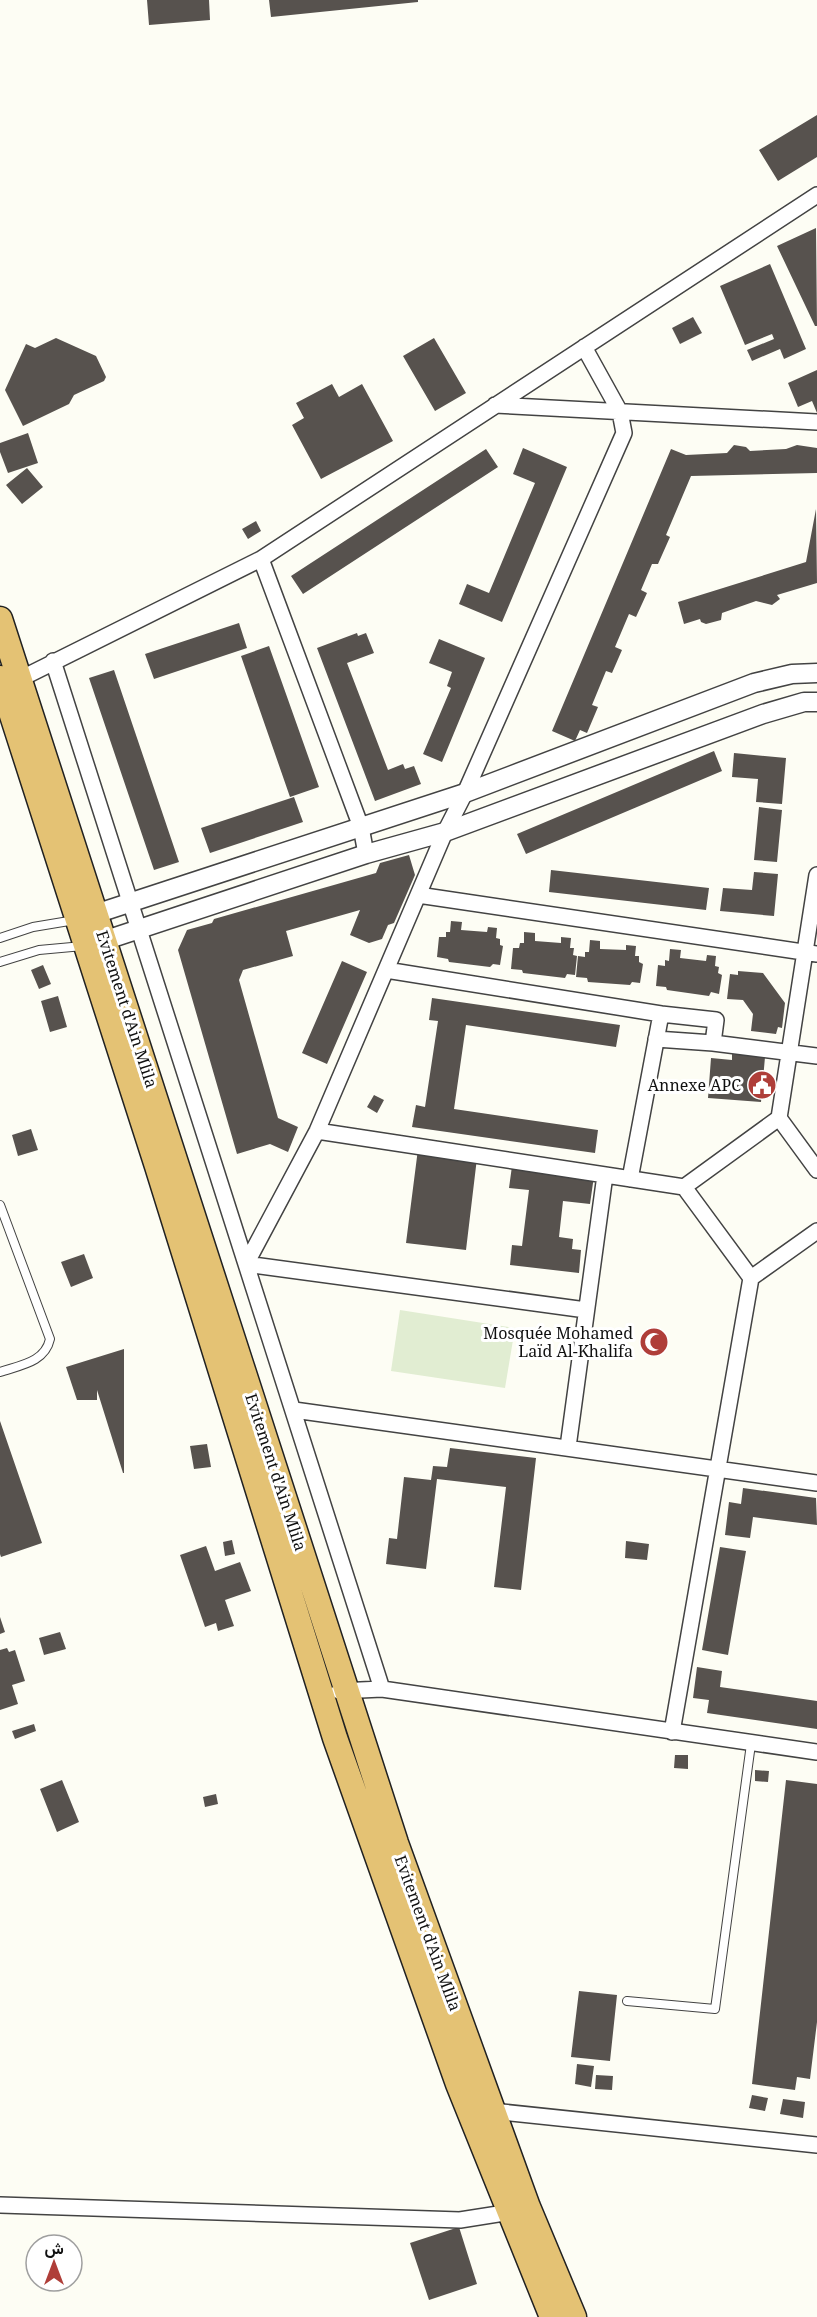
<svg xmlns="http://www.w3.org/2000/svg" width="817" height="2317" viewBox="0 0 817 2317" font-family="'Noto Serif',Vazirmatn,serif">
<rect width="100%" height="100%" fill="#fdfdf4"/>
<!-- pitch -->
<path fill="#e1edd2" d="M400 1310 515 1328 505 1388 391 1371Z"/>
<!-- building -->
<path fill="#57524e" d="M147 0H209L210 20 149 25Z
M269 0H418V2L271 17Z
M817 115V157L778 181 759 150Z
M816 228 817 326H815L777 246Z
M770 264 806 349 784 359 780 349 752 361 747 350 774 339 772 334 745 345 720 286Z
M693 317 702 333 680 344 672 328Z
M56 338 96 356 106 377 104 381 74 395 69 404 23 426 5 390 26 344 35 348Z
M434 338 466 393 435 411 403 356Z
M817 370V413L812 401 798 407 788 383Z
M332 384 339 397 362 384 393 441 321 479 292 425 304 418 296 403Z
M28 433 38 463 8 473 0 452V443Z
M734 445 746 447 750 451 786 449 797 445 817 448V473L691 476 666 535 670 537 658 564H652L641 590 647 593 636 617 629 614 615 647 622 650 612 673 606 671 592 705 598 707 587 733 580 730 575 741 552 731 671 449 686 455 727 453Z
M523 448 567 467 502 622 459 604 467 584 489 593 535 483 513 474Z
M486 449 498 467 303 594 291 576Z
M27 468 43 487 22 504 6 485Z
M816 509 817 583 777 595 780 599 772 605 756 601 722 613 721 620 706 624 701 622 700 619 684 624 678 602 806 562Z
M256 521 261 531 248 539 242 529Z
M239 623 247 648 154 679 145 654Z
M357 633 358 636 366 633 374 653 347 663 388 770 403 764 405 769 414 766 421 784 375 801 317 648Z
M439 639 485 658 442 762 423 754 451 688 447 686 452 672 429 663Z
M269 646 319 787 290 797 241 656Z
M114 670 179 862 154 870 89 678Z
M714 751 722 771 526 854 517 834Z
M734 753 786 758 782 804 756 802 758 779 732 777Z
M294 797 303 822 210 853 201 828Z
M759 807 782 810 777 862 754 860Z
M409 855 415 875 394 923 388 925 382 939 369 943 350 935 360 910 286 931 293 956 243 970 239 980 278 1118 298 1127 288 1152 270 1144 237 1154 178 950 187 930 212 923 214 919 376 873 380 863Z
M551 870 709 888 706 910 549 892Z
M754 872 778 874 774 916 720 911 723 888 752 890Z
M451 921 462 922 461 930 487 932 488 927 497 928 496 938 500 939V945L503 946 500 965 493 964 490 967 449 962 448 959 437 957 439 937H446V932H450Z
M524 932 535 933V941L561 943V937L571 938 570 948H574L573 955 577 956 575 975 567 974 565 978 523 973 522 970 511 969 513 948H519L520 943H524Z
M590 940 600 941V949L626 950V945L636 946 635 956H639V962L643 964 640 983 632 982 630 985 588 982 587 978 576 977 578 956 585 957V952H589Z
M670 949 681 950 680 958 706 961 707 955 716 956 715 966 719 967 718 973 722 975 719 994 711 992 709 996 667 990 666 987 656 986 658 965 665 966V960L669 961Z
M342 961 367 972 327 1064 302 1053Z
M43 965 51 984 39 989 31 970Z
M738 971 763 973 785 1003 782 1028 778 1027 776 1034 751 1031 753 1014 743 1000 727 999 730 974 738 975Z
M58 996 67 1027 50 1032 41 1001Z
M432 998 620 1025 616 1047 466 1025 454 1109 598 1130 595 1153 412 1127 416 1105 425 1107 438 1021 429 1020Z
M732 1054 765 1057 761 1102 708 1098 711 1058 732 1060Z
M374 1095 384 1100 377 1113 367 1107Z
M31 1129 38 1150 18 1156 12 1135Z
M418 1149 477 1158 466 1250 406 1243Z
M512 1166 594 1176 590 1204 563 1201 559 1237 573 1239 572 1249 581 1250 579 1273 510 1265 512 1245 522 1246 529 1190 509 1188Z
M84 1254 93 1278 71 1287 61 1262Z
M124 1349V1473H123L97 1390V1400H77L66 1367Z
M0 1421 42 1543 1 1557 0 1554Z
M207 1444 211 1467 194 1469 190 1446Z
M450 1448 536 1458 521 1590 494 1587 506 1487 437 1479 426 1569 386 1564 389 1538 397 1539 404 1477 431 1480 433 1466 447 1467Z
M743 1488 816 1498 817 1525 753 1517 750 1538 725 1535 729 1502 741 1504Z
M232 1540 235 1554 225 1556 223 1542Z
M626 1541 649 1544 647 1560 625 1558Z
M206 1546 215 1571 240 1562 251 1591 225 1600 234 1626 218 1631 216 1623 205 1627 180 1555Z
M720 1547 746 1551 728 1655 702 1650Z
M0 1617 5 1632 0 1634Z
M60 1632 66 1649 44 1655 39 1638Z
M7 1648 9 1652 15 1650 25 1681 12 1685 18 1704 0 1710V1650Z
M697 1667 722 1671 720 1687 817 1701V1729L707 1713 709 1700 693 1698Z
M34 1724 36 1731 15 1739 12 1731Z
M675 1755H688V1769L674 1768Z
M755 1770 769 1771 768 1782 755 1781Z
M62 1780 79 1822 57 1832 40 1789Z
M786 1780 817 1784V2022L810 2079 797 2077 795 2090 752 2084Z
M216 1794 218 1804 205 1807 203 1797Z
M579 1991 617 1995 610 2061 571 2057Z
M577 2064 594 2066 591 2087 575 2084Z
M596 2075 613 2076 612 2090 595 2089Z
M752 2095 768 2098 765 2111 749 2108Z
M783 2099 805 2102 803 2118 780 2114Z
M459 2227 477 2284 429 2300 410 2243Z"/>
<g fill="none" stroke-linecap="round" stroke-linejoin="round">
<!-- service casing -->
<g stroke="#434343" stroke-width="10">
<path id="service" d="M0 938 33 927 75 920
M0 962 39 950 83 946
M0 1205 50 1339C45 1362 21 1365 0 1372
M627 2001 715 2009 751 1744"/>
</g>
<!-- minor casing -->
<g stroke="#434343" stroke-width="18">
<path id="minor" d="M584 347 620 412 624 433 465 793 445 832 317 1131 246 1264 586 1310
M495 405 817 422
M261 559 361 827 366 854
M53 661 382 1689
M14 682 261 559 817 195
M418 895 817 954
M386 970 661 1014 630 1179
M656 1039 713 1043 716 1020 661 1014
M713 1043 817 1056
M779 1118 817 875
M317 1131 684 1187
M817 1170 779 1118 684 1187 751 1278 817 1231
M294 1410 817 1483
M568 1447 605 1175
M339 1691 382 1689 817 1752
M672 1732 751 1278
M492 2111 817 2145
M0 2205 460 2220 517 2211"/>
</g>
<!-- tertiary casing -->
<g stroke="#434343" stroke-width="21">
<path id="tertiary" d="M83 918 465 793 754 683 792 674 817 673
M94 944 366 854 445 832 763 714 804 702H817"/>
</g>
<!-- trunk casing -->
<g stroke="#212121" stroke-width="27">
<path id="trunk" d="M0 619 396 1843 528 2207 574 2317
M0 678 157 1166 335 1738 458 2084 552 2317"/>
</g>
<!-- service -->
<use href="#service" stroke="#fff" stroke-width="8"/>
<!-- minor -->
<use href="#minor" stroke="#fff" stroke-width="15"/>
<!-- tertiary -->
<use href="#tertiary" stroke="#fff" stroke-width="18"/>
<!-- trunk -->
<use href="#trunk" stroke="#e4c274" stroke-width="24"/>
</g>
<!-- icons -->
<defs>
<g id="civic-disc" transform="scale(1.5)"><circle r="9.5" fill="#af3e39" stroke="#fff"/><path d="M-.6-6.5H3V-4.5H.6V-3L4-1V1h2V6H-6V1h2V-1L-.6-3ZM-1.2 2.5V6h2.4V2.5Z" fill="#fff"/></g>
<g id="mosque-disc" transform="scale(1.5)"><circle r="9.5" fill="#af3e39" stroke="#fff"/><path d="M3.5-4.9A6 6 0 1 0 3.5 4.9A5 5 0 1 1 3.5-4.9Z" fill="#fff"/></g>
</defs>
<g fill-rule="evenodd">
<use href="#civic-disc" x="762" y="1085"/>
<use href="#mosque-disc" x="654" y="1342"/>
</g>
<g text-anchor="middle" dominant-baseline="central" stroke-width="6" stroke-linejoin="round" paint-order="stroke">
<!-- street labels -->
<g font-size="16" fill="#101010" stroke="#fff">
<text transform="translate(127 1009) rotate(72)">Evitement d'Ain Mlila</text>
<text transform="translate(276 1472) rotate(72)">Evitement d'Ain Mlila</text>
<text transform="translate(428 1933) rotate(70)">Evitement d'Ain Mlila</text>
</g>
<!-- poi labels -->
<g font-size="16" fill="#101010" stroke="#fff" text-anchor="end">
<text x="741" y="1085">Annexe APC</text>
<text x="633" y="1333">Mosquée Mohamed<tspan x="633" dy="18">Laïd Al-Khalifa</tspan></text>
</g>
</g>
<!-- north arrow -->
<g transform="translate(54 2263)"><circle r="28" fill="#ffffff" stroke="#9f9f9f" stroke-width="1.5"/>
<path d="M0-4.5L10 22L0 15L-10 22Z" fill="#af3e39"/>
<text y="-9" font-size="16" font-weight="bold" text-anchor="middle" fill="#101010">ش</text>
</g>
</svg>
